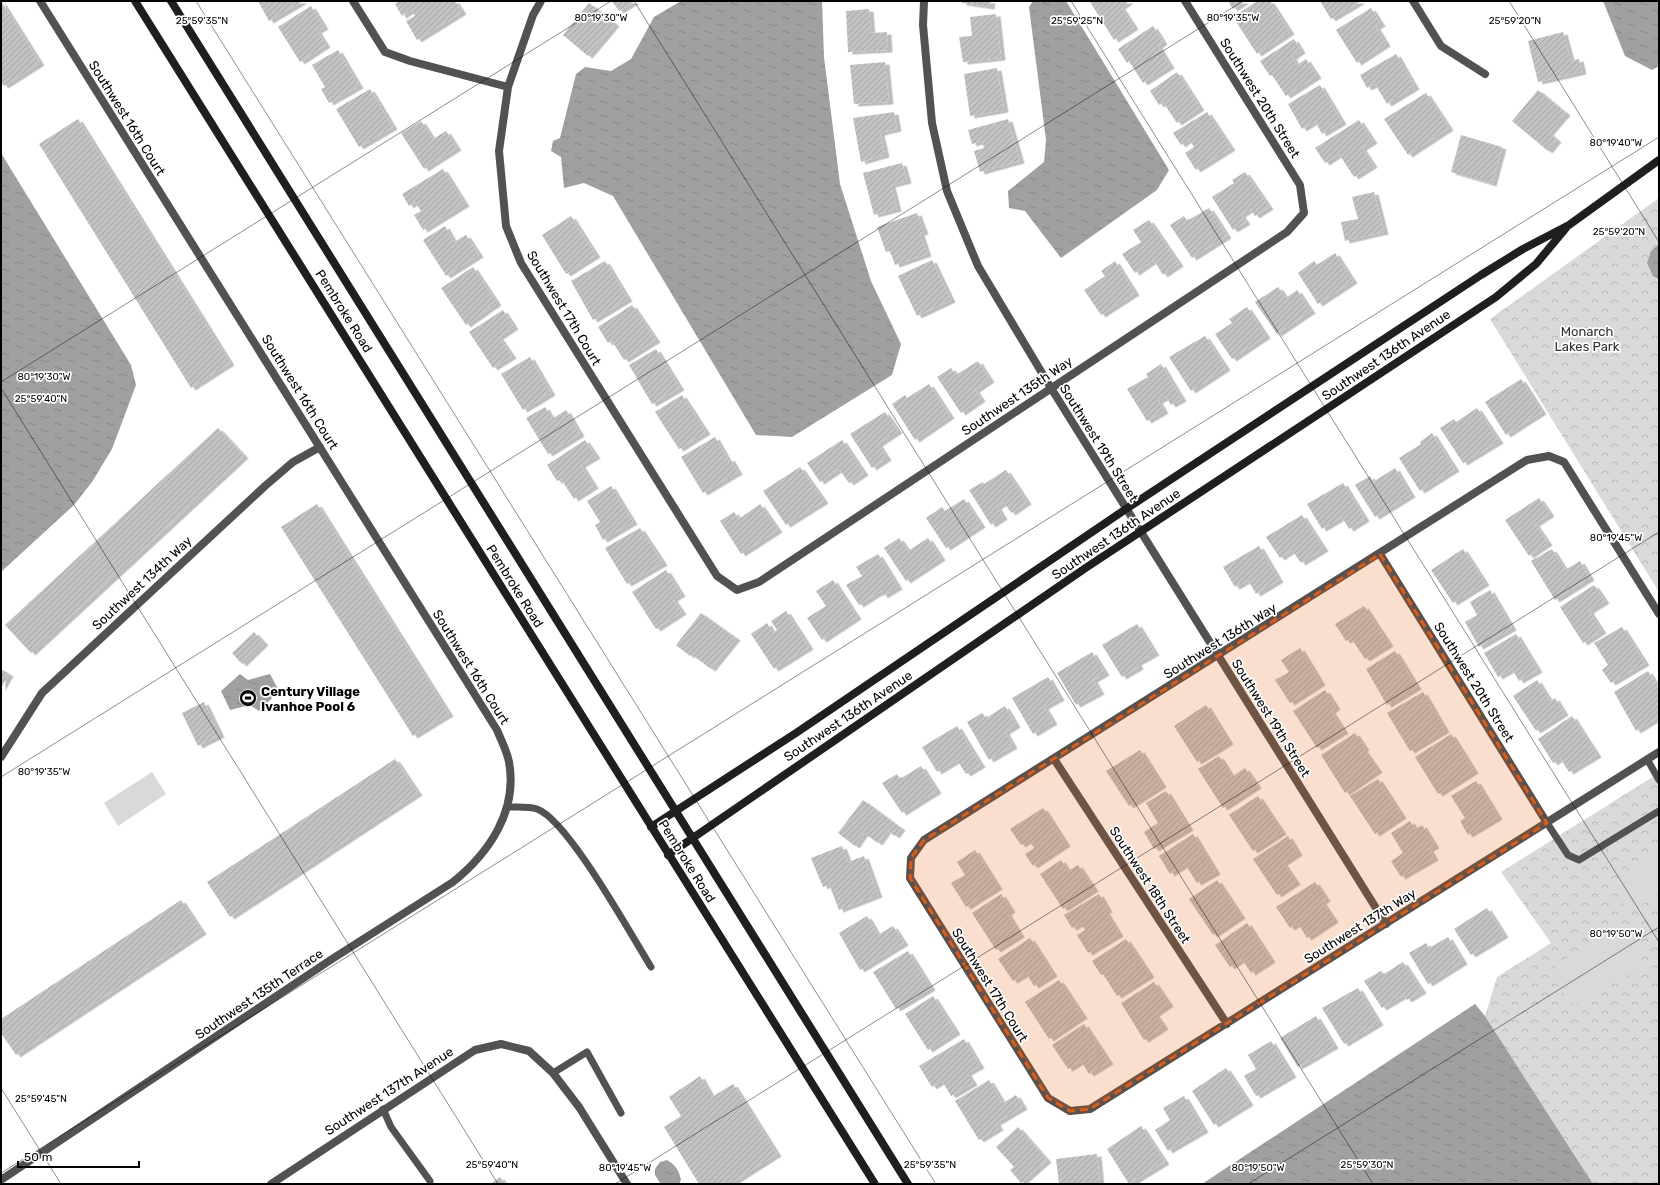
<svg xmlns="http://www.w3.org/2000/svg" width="1660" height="1185" viewBox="0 0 1660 1185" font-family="Rubik,sans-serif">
<defs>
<pattern id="park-crowns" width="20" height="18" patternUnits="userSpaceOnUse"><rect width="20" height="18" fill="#d9d9d9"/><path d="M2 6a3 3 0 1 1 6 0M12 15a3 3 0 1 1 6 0" fill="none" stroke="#b8b8b8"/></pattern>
<pattern id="water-ripples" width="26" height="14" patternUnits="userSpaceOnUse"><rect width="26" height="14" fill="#a0a0a0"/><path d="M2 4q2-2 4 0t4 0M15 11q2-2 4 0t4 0" fill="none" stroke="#888"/></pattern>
<pattern id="building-hatch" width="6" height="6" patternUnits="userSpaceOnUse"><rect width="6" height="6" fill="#c2c2c2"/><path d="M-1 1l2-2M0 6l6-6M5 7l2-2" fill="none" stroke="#a5a5a5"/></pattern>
<filter id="shadow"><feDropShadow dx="4.5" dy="2.5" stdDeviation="0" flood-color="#0004"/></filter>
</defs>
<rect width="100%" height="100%" fill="#fff"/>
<!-- park -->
<path fill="url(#park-crowns)" d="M1659 198V592L1490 319Z
M1659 773V1184H1593L1485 1016 1497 977 1551 943 1501 872Z"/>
<!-- garden -->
<path fill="#d9d9d9" d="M152 772 166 794 118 826 104 803Z
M1659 854V894L1628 913 1611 883Z
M1616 928 1628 930 1642 955 1640 967 1579 1004 1569 1002 1551 974 1557 964Z"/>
<!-- water -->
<path fill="url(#water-ripples)" d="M681 1H822L824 57 840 184 871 281 901 344 892 375 792 437 756 435 613 196 584 183 564 188 561 157 551 151 553 141 560 138 576 74 585 67 611 71 631 59 654 17Z
M1033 1H1066L1169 170 1157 190 1061 258 1025 211 1009 208 1008 191 1044 162 1046 140 1029 7Z
M1603 1H1659V66L1652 70 1625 56Z
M1 153 131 365 136 385 112 449 92 482 74 505 1 572Z
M1659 244V279L1653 276 1647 263 1651 251Z
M240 674 248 680 270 674 279 691 259 711 250 705 230 710 221 691Z
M1475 1004 1485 1016 1593 1184H1202Z
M667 1160C676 1165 679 1171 681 1180L679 1184H661L655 1175V1169L660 1162Z"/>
<!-- building -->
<path fill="url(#building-hatch)" filter="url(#shadow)" d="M1 1 40 63 4 86 1 82Z
M258 1H303L269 21Z
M399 1H455L462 12 417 40 406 21 415 16 411 10 402 16 395 4Z
M612 1H635L619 11Z
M962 1H991L990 7 962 3Z
M1092 1H1129L1121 7 1134 27 1114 40 1090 2Z
M1228 1H1245L1233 9Z
M1257 1H1270L1290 32 1257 54 1233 17Z
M1320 1H1361L1331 19Z
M589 3 615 24 588 56 563 35Z
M311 6 324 27 317 31 326 45 300 62 278 27Z
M1371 8 1381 24 1376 27 1386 44 1357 63 1336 30Z
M869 9 871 33 887 32 888 50 848 52 846 11Z
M996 14 1001 58 963 62 959 37 972 36 970 17Z
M1153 26 1163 42 1158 46 1170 66 1143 83 1129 61 1127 63 1118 49Z
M1563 32 1571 61 1579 59 1582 72 1538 82 1528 41Z
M1294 39 1301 51 1292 57 1297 65 1306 59 1317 76 1286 96 1272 75 1270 76 1260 61Z
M338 50 359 86 329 103 321 89 325 87 312 65Z
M1396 54 1415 87 1387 104 1375 84 1367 88 1360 75Z
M885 62 889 102 854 104 850 65Z
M997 68 1004 110 970 116 964 74Z
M1177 72 1200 108 1177 123 1163 102 1159 105 1150 91Z
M1320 85 1342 122 1322 134 1315 121 1302 129 1288 104Z
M370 89 393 127 359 147 336 109Z
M1538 90 1566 113 1549 133 1557 140 1548 151 1512 121Z
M1426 93 1449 128 1408 155 1384 119Z
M894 112 897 129 880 133 885 155 861 162 853 118Z
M1207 112 1231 148 1196 170 1185 153 1194 147 1189 139 1181 145 1173 133Z
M78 119 230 363 191 388 39 144Z
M1008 119 1020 161 980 172 974 151 984 148 982 141 972 144 968 130Z
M1359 120 1373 141 1362 148 1373 165 1354 177 1339 154 1325 163 1315 148Z
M421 121 433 139 446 131 457 148 424 169 401 133Z
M1461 135 1502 147 1492 184 1451 172Z
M902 163 907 181 891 185 897 209 874 215 863 173Z
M443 169 465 204 423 230 414 215 421 211 415 202 409 206 402 194Z
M1245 172 1269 207 1255 216 1250 209 1241 215 1246 222 1233 230 1212 197 1234 183 1232 180Z
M1374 192 1384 232 1345 241 1341 222 1358 219 1352 197Z
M1209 208 1227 236 1192 258 1170 225 1184 216 1187 221Z
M917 213 924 232 920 233 927 254 895 265 890 251 886 252 877 227Z
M571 216 596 255 566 274 542 235Z
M1149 220 1179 264 1163 275 1154 260 1135 273 1122 254 1141 242 1133 230Z
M445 226 454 242 466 235 479 255 446 276 423 240Z
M1335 253 1353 281 1318 304 1298 273 1314 261 1317 265Z
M932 260 951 300 917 316 898 276Z
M605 261 628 299 593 320 571 281Z
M1115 261 1135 293 1101 315 1084 290 1105 276 1101 271Z
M473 267 497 303 466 325 441 288Z
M1278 287 1286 298 1297 290 1311 311 1277 334 1255 302Z
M632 305 656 340 624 360 612 341 608 343 598 327Z
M1247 307 1266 336 1232 359 1215 334 1232 323 1229 319Z
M503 310 514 327 499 337 512 356 493 368 469 332Z
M1205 336 1226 368 1191 391 1169 357Z
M656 349 680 388 652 404 629 365Z
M530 357 551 393 523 410 501 374Z
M978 361 990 380 975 390 981 399 961 413 937 377 951 368 956 375Z
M1161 364 1182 399 1171 405 1166 397 1158 401 1164 411 1147 421 1127 389 1148 377 1146 374Z
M1521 379 1542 412 1506 435 1485 402Z
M929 384 950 416 915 440 892 404 905 395 907 398Z
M682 395 706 432 679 449 655 412Z
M545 407 552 419 566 410 580 434 548 454 526 418Z
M1477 408 1499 441 1463 463 1440 428 1454 419 1456 422Z
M885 412 898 431 878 444 887 458 872 468 850 434Z
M218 428 244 456 31 653 5 625Z
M1432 433 1455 469 1420 491 1399 458 1421 444 1420 442Z
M715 437 728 460 730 458 738 472 703 493 681 457Z
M585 440 596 456 581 465 594 486 574 499 561 479 557 481 547 465Z
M842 440 864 473 849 483 839 469 820 482 807 463Z
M800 467 824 501 786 525 763 491Z
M1395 468 1411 495 1375 517 1355 485 1370 476 1373 482Z
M1006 470 1027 502 1011 513 1004 502 997 507 1003 517 991 525 969 490 983 482 984 484Z
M1343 483 1365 519 1349 529 1342 517 1322 529 1307 504Z
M611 486 633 522 603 540 595 525 600 522 587 501Z
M1539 498 1550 514 1535 524 1548 543 1529 556 1505 520Z
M964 499 981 525 946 548 926 518 942 507 945 511Z
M317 504 449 714 413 736 281 527Z
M760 504 778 530 741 554 720 521 734 512 739 519Z
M1302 515 1324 549 1301 563 1292 550 1280 558 1266 537Z
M640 528 663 563 627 584 605 548Z
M899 538 908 551 928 538 941 558 906 581 884 548Z
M1259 546 1279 580 1256 594 1248 580 1235 587 1223 567Z
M1463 549 1485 583 1453 603 1431 570Z
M1552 549 1565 570 1580 561 1590 578 1555 600 1531 561Z
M878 554 898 587 883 596 881 591 859 605 846 585 862 576 856 567Z
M666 570 681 594 673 599 682 612 656 629 632 592Z
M833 580 857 617 822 640 807 618 826 606 816 591Z
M1594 585 1605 601 1589 611 1602 631 1583 643 1560 607Z
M1490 590 1512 628 1479 647 1465 622 1477 615 1470 602Z
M1364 606 1389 644 1365 659 1351 638 1346 641 1335 624Z
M786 611 809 647 774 669 751 634 767 623 773 633 777 630 771 621Z
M701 613 736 638 711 669 691 654 690 656 676 645Z
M1137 624 1155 653 1137 663 1139 667 1122 677 1102 645Z
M1622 627 1645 663 1611 683 1602 670 1608 665 1594 643Z
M254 632 264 643 242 664 232 653Z
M1516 634 1538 670 1519 681 1512 669 1498 677 1484 653Z
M1300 648 1321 683 1290 703 1275 680 1289 672 1281 660Z
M1395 651 1417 687 1387 705 1366 669Z
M1092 652 1105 673 1093 680 1100 692 1076 705 1057 673Z
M1 669 9 674 1 688Z
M1648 671 1659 689V717L1636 731 1614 692Z
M1048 677 1060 698 1044 707 1053 722 1033 734 1012 698Z
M1537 680 1550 701 1555 698 1564 713 1536 731 1513 696Z
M1325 690 1336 707 1331 711 1344 731 1317 748 1293 711Z
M1423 692 1445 730 1410 751 1387 713Z
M204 702 220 735 198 746 182 713Z
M1206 705 1229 742 1197 762 1174 726Z
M1005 706 1016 725 1005 732 1013 746 989 760 967 722 982 713 986 718Z
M1572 716 1597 755 1569 772 1560 758 1553 763 1538 739Z
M957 726 981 765 966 774 957 760 937 772 922 747Z
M1355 733 1365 748 1363 749 1378 770 1345 793 1321 755Z
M1451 734 1474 771 1438 794 1415 757Z
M1140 750 1162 785 1129 806 1106 771Z
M1219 756 1232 777 1245 768 1257 786 1223 808 1198 769Z
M395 759 418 793 230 917 207 882Z
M921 766 937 791 902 813 882 783 897 774 900 779Z
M1378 779 1402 816 1375 834 1350 796Z
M1476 781 1498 817 1468 835 1460 821 1465 818 1451 796Z
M1166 791 1189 828 1154 849 1144 832 1158 823 1146 803Z
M1258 796 1282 832 1253 851 1229 815Z
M863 800 901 828 895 836 887 830 878 843 864 833 855 846 838 833Z
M1043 808 1066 844 1033 866 1025 854 1034 848 1029 840 1021 845 1010 829Z
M1410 821 1415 829 1422 825 1435 846 1429 849 1434 858 1401 877 1391 861 1403 853 1391 833Z
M1193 834 1216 872 1197 883 1185 864 1170 874 1159 856Z
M1288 836 1298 853 1283 863 1296 882 1277 895 1253 859Z
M842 846 848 862 864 856 878 895 839 910 829 884 823 887 811 858Z
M975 850 998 887 966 907 951 883 965 875 957 862Z
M1061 860 1068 871 1078 865 1094 889 1063 909 1040 874Z
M1217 880 1241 916 1213 935 1189 899Z
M1315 882 1326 899 1322 902 1334 920 1307 938 1298 923 1290 928 1276 907Z
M1001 894 1011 910 1007 913 1020 935 996 950 972 913Z
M1099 894 1108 910 1105 911 1119 934 1088 953 1077 935 1085 930 1081 923 1072 928 1064 915Z
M181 900 202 932 16 1055 1 1033V1019Z
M1487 908 1504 935 1471 955 1454 929Z
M867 916 878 935 893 926 904 943 860 970 839 933Z
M1247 923 1271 960 1251 973 1242 959 1230 967 1215 945Z
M1448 937 1463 962 1428 984 1409 953 1426 943 1429 948Z
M1030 938 1053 974 1034 986 1026 973 1013 981 998 959Z
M1126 939 1150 975 1117 996 1103 974 1101 975 1092 961Z
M908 951 931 988 896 1009 873 972Z
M1403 962 1422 991 1407 1000 1404 995 1382 1008 1364 981 1381 971 1384 974Z
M1059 980 1083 1016 1049 1039 1025 1002Z
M1154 982 1169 1004 1155 1014 1164 1027 1144 1040 1121 1003Z
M1358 988 1379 1023 1344 1044 1322 1008Z
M933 996 956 1032 928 1050 905 1014Z
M1316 1016 1334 1046 1298 1067 1280 1038Z
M1084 1024 1109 1062 1089 1074 1081 1061 1068 1069 1052 1045Z
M964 1039 980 1066 967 1073 973 1083 951 1096 942 1081 932 1087 919 1066Z
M1271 1041 1292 1075 1256 1096 1244 1076 1256 1069 1248 1055Z
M1226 1068 1249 1103 1214 1125 1192 1091Z
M700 1076 712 1097 733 1084 777 1154 730 1184H699L664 1127 681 1116 669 1097Z
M989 1080 1003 1103 1016 1095 1023 1107 996 1123 999 1128 979 1140 955 1101Z
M1184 1096 1204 1130 1168 1151 1155 1130 1170 1120 1163 1108Z
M1141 1126 1165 1162 1129 1184 1107 1149Z
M1018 1127 1047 1160 1021 1183 1010 1170 1014 1167 996 1147Z
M1097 1154 1100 1184H1059L1056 1159Z
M500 1177 505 1184H490Z"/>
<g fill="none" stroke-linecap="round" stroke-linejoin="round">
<!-- lane -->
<path stroke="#525252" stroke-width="7" d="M1647 759 1659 780
M507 807C516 807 529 806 537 809 568 820 631 935 651 967
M1547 823 1568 855 1579 860 1659 811
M553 1073 587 1052 621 1113
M383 1109 391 1127 430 1181"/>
<!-- street -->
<path stroke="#525252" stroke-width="8" d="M353 1 385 52 410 61 508 87 499 151 506 226 521 263 717 576 737 590 759 582 1287 232 1304 213 1300 185 1185 1
M924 1 923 25 932 123 947 191 978 266 1051 388 1386 924
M1413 1 1441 46 1485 74
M508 87 533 15 541 1
M1380 554 1547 823
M1659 614 1564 462 1549 456 1527 460 924 840 911 858 910 878 1048 1098 1070 1111 1090 1109 1659 752
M1 757 42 693 265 486 293 462 320 447
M1054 759 1227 1024
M1 1180 332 959 453 882C489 853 518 811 509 762 507 751 501 740 497 730L40 1
M271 1184 475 1050 501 1044 529 1051 553 1073 579 1107 627 1184"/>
<!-- secondary -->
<path stroke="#1f1f1f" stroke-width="8" d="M135 1 875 1184
M171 1 908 1184
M651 827 796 733 1126 509 1481 275 1523 249 1569 225 1659 160
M668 855 1087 567 1496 297 1536 264 1566 228"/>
</g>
<!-- marked area -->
<path fill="#e8590c" fill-opacity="0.2" stroke="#e8590c" stroke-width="3" stroke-dasharray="8 5" stroke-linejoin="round" d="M1380 554 1547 823 1090 1109 1070 1111 1048 1098 910 878 911 858 924 840Z"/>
<!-- ticks -->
<path fill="none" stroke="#000" stroke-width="1" stroke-opacity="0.45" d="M196 1 936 1184M634 1 1373 1184M1071 1 1659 942M1509 1 1659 242M1 382 611 1M1 388 498 1184M1 777 1243 1M1 1088 61 1184M1 1173 1659 137M615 1184 1659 532M1248 1184 1659 927"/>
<!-- icons -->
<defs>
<g id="stadium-disc" transform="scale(0.9)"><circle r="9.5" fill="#000" stroke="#fff"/><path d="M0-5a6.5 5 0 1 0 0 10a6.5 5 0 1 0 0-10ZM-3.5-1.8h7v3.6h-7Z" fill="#fff"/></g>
</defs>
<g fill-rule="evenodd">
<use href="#stadium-disc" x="248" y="698"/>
</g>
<g text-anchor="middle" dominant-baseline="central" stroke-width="3.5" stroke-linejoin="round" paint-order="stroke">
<!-- street labels -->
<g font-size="13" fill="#000" stroke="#fff">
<text transform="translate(1260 98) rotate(58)">Southwest 20th Street</text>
<text transform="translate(127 118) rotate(58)">Southwest 16th Court</text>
<text transform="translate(564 308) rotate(59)">Southwest 17th Court</text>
<text transform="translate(344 311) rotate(58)">Pembroke Road</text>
<text transform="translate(1386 355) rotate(-34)">Southwest 136th Avenue</text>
<text transform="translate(300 392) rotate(58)">Southwest 16th Court</text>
<text transform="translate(1017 396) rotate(-34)">Southwest 135th Way</text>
<text transform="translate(1099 443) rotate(58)">Southwest 19th Street</text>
<text transform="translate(1116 534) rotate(-34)">Southwest 136th Avenue</text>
<text transform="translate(142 583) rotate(-43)">Southwest 134th Way</text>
<text transform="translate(515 586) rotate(58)">Pembroke Road</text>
<text transform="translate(1220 641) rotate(-32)">Southwest 136th Way</text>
<text transform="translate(471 667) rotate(58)">Southwest 16th Court</text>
<text transform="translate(1474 682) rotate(58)">Southwest 20th Street</text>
<text transform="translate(848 716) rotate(-34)">Southwest 136th Avenue</text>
<text transform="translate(1271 718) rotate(58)">Southwest 19th Street</text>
<text transform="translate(687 861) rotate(58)">Pembroke Road</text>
<text transform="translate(1150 885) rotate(57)">Southwest 18th Street</text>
<text transform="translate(1360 926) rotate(-32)">Southwest 137th Way</text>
<text transform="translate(990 985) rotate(58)">Southwest 17th Court</text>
<text transform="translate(259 994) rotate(-34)">Southwest 135th Terrace</text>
<text transform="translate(389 1091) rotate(-33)">Southwest 137th Avenue</text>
</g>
<!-- park labels -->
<g font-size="13" fill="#303030" stroke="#fff">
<text x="1587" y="331">Monarch<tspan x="1587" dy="15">Lakes Park</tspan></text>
</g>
<!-- poi labels -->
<g font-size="13" font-weight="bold" fill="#000" stroke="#fff" text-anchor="start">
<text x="261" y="691">Century Village<tspan x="261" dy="15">Ivanhoe Pool 6</tspan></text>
</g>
</g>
<g font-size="10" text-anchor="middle" fill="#000" stroke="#fff" stroke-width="3.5" stroke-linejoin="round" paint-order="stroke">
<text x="601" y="21">80°19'30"W</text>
<text x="1233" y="21">80°19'35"W</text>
<text x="202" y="24">25°59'35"N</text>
<text x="1077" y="24">25°59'25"N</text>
<text x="1515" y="24">25°59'20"N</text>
<text x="1616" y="146">80°19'40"W</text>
<text x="1619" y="235">25°59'20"N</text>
<text x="44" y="380">80°19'30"W</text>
<text x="41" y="402">25°59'40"N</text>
<text x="1616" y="541">80°19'45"W</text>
<text x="44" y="775">80°19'35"W</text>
<text x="1616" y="937">80°19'50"W</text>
<text x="41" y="1102">25°59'45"N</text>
<text x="492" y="1168">25°59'40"N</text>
<text x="930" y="1168">25°59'35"N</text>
<text x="1367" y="1168">25°59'30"N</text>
<text x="625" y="1171">80°19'45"W</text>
<text x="1258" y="1171">80°19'50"W</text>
</g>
<!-- border -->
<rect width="1660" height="1185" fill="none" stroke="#000000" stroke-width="4"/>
<!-- scale -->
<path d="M18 1161v6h121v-6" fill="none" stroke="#000000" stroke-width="2"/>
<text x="24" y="1161" font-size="12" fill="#000000" stroke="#ffffff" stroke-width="3" paint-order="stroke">50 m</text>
</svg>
